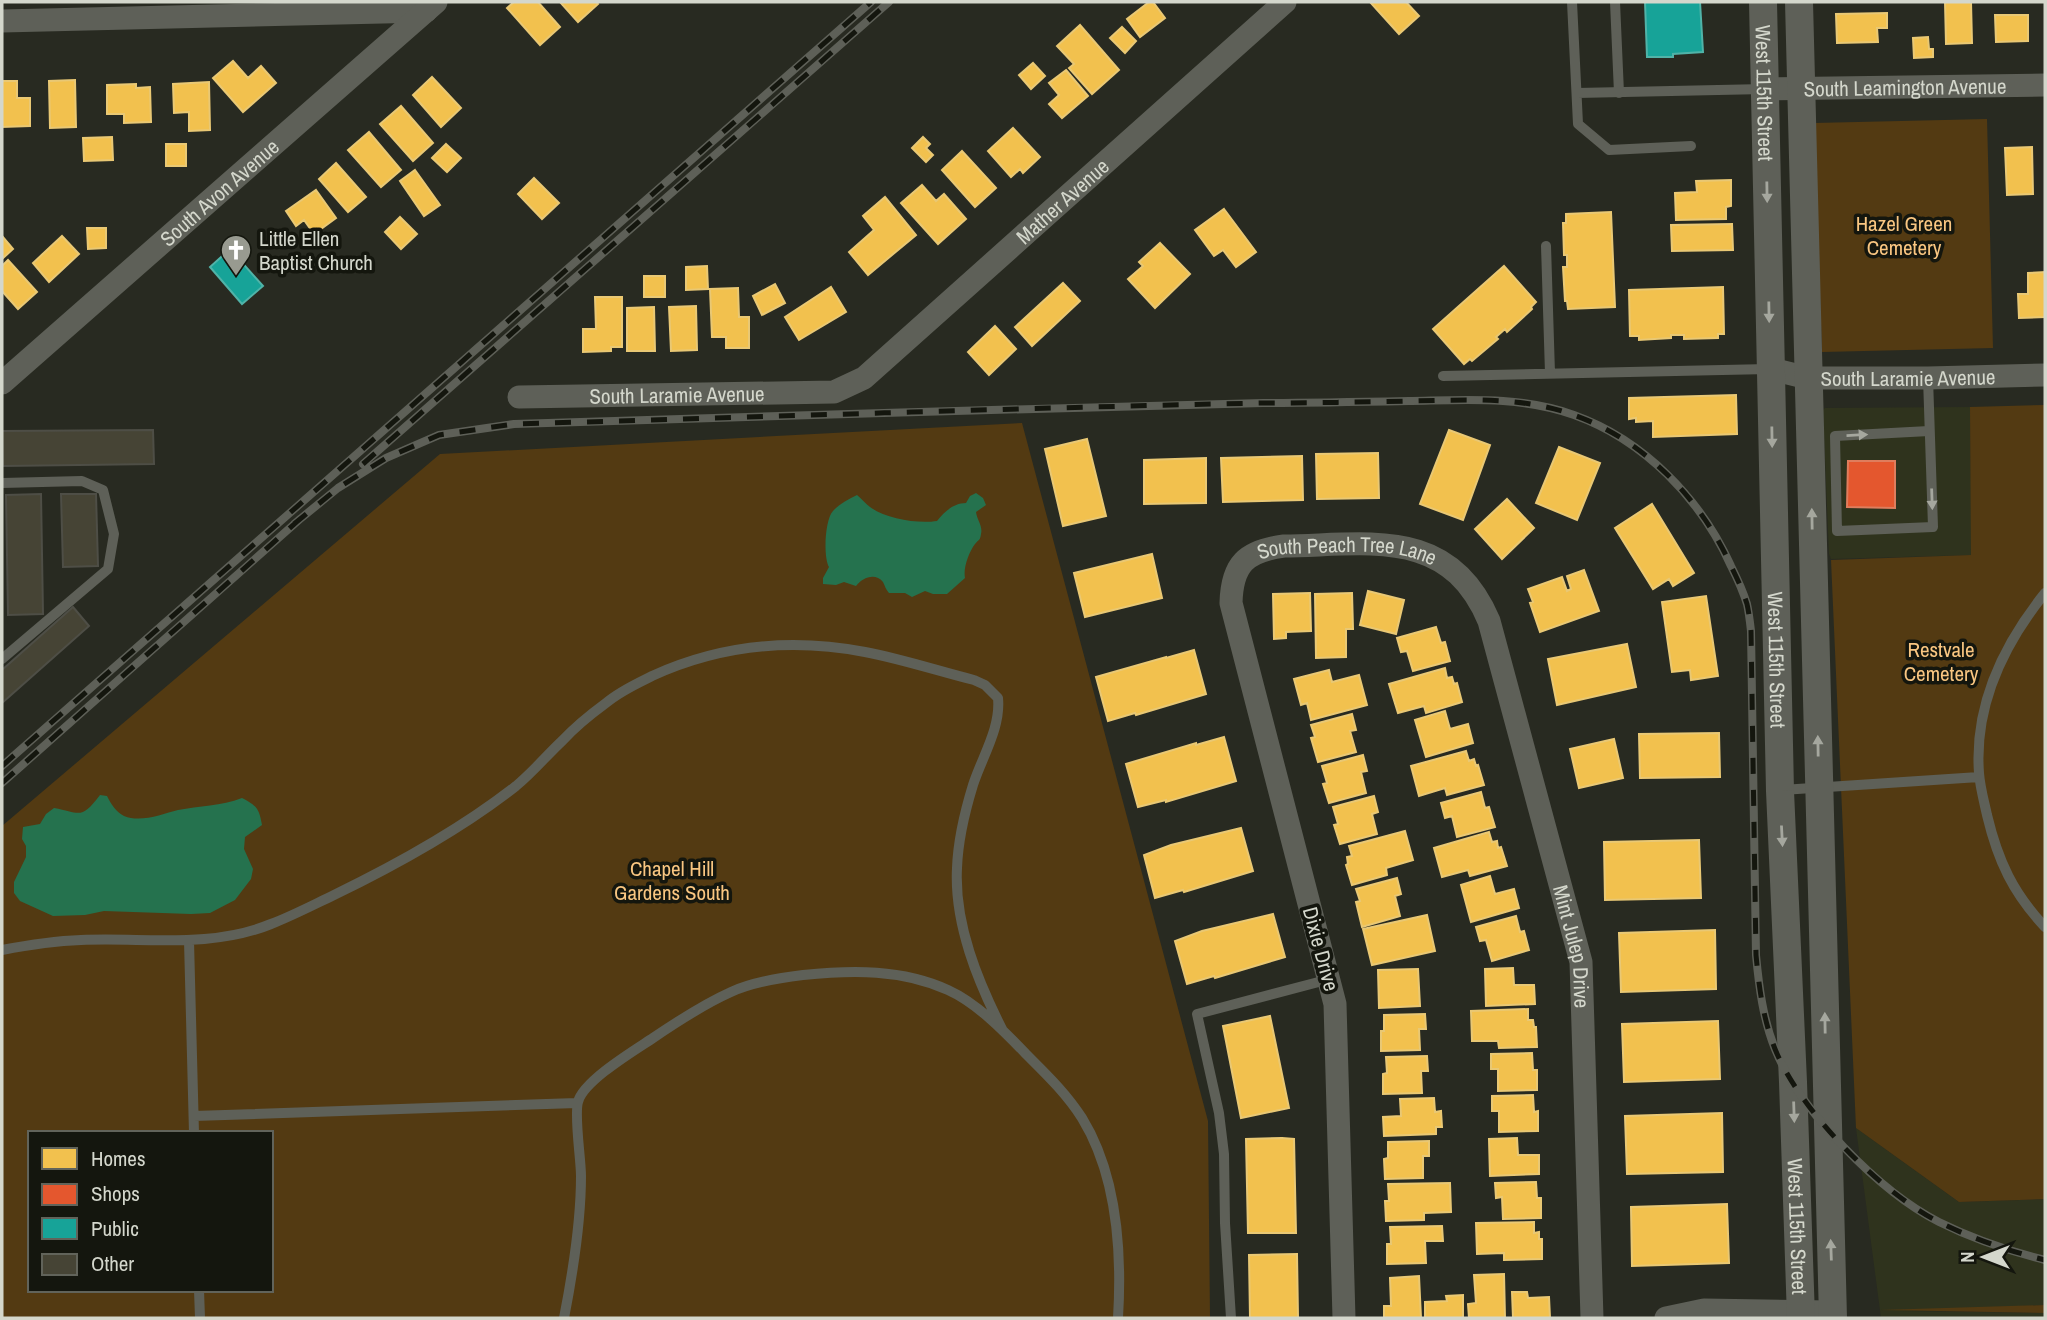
<svg xmlns="http://www.w3.org/2000/svg" width="2047" height="1320" viewBox="0 0 2047 1320" font-family="'Archivo Narrow',sans-serif">
<rect width="100%" height="100%" fill="#282a21"/>
<!-- built -->
<path fill="#2f331d" d="M1970 407 1972 555 1831 559 1829 554 1823 410 1825 408Z
M1856 1128 1959 1202 2045 1199V1305L1900 1311 2045 1313V1318H1881Z"/>
<!-- green -->
<path fill="#533a12" fill-rule="evenodd" d="M1987 119 1993 348 1822 352 1814 123Z
M2045 405V1199L1959 1202 1856 1128 1831 560 1971 555 1970 407Z
M1022 423 1208 1121 1210 1318H2V826L440 454ZM30 1133H271V1290H30Z
M2045 1305V1313L1880 1310Z"/>
<!-- water -->
<path fill="#25724e" d="M976 493 983 498 986 505 976 512C977 520 983 526 981 534 980 541 979 539 975 544 969 552 963 568 965 578L947 594H933L925 591 912 597 905 593H889C886 590 885 586 883 582 875 572 862 578 856 586L844 582 836 585 823 584V578L829 567C823 557 825 519 833 511 839 504 849 499 857 495 862 499 866 504 870 507 886 519 918 524 937 521 945 511 954 503 966 503L970 496Z
M100 795 107 796C111 804 116 812 124 816 141 823 162 814 178 810 199 806 221 806 242 798 257 806 259 808 262 825L245 837 244 849 253 869 251 879 235 900 210 913 191 914 104 911 85 915 53 916 20 901 14 893V882L26 857V846L22 839 23 827 40 824 46 814 54 808C81 813 81 820 100 795Z"/>
<!-- homes -->
<path fill="#f2c14e" stroke="#e9c874" stroke-width="2" d="M514 2H538L560 27 540 45 507 8Z
M560 2H596L598 4 578 22Z
M1149 2H1153L1165 18 1140 37 1127 19Z
M1370 2H1406L1419 16 1399 34Z
M1945 2H1971L1972 43 1946 44Z
M1887 13V28H1877L1878 42 1837 43 1836 14Z
M1995 15H2028V41L1996 42Z
M1080 25 1119 70 1092 94 1069 68 1074 64 1057 46Z
M1122 27 1136 41 1125 53 1110 38Z
M1928 37 1929 49H1933V57L1914 58 1913 38Z
M233 61 248 78 261 66 276 83 243 112 213 78Z
M1033 63 1045 76 1031 89 1019 75Z
M1066 70 1088 96 1062 118 1049 104 1059 95 1049 83Z
M432 77 461 108 441 127 413 95Z
M75 80 76 127 50 128 49 81Z
M2 81H17V98H30V126L2 127Z
M209 82 210 130 189 131V112L174 113 173 84Z
M136 84V88L150 87 151 122 124 123V114H107V85Z
M401 106 433 143 413 161 380 124Z
M1013 128 1040 157 1023 173 1020 169 1011 177 988 151Z
M369 132 401 170 381 187 348 150Z
M112 137 113 160 84 161 83 138Z
M923 137 930 144 926 148 933 155 926 162 912 148Z
M166 144H186V166H166Z
M446 144 461 158 447 172 432 158Z
M2032 147 2033 194 2007 195 2005 148Z
M962 151 996 188 975 207 942 170Z
M336 163 366 197 348 212 319 179Z
M415 170 440 205 424 216 400 181Z
M534 178 559 203 542 219 518 194Z
M1731 180V206L1726 207V219L1676 220 1675 193 1697 192 1696 181Z
M922 185 936 201 944 194 966 219 938 244 901 203Z
M316 190 336 218 314 234 304 220 296 226 286 211Z
M885 197 916 235 868 275 849 252 874 230 863 216Z
M1224 209 1256 252 1236 267 1223 250 1214 256 1195 230Z
M1611 212 1615 307 1568 309 1567 301H1565L1563 267H1567V255H1564L1563 223H1566V214Z
M400 217 417 234 401 249 385 232Z
M1732 224 1733 250 1672 251 1671 225Z
M87 228H106V248L88 249Z
M2 236 13 249 2 259Z
M62 236 79 254 49 282 33 263Z
M1160 243 1190 274 1155 308 1128 279 1143 266 1139 262Z
M8 260 37 292 18 309 2 291V266Z
M707 266 708 289 686 290V267Z
M1504 266 1536 302 1531 307 1532 309 1507 332 1505 329 1496 337 1498 339 1472 361 1470 359 1464 364 1433 329Z
M2045 272V317L2019 318 2018 294H2028V273Z
M644 276H665V297H644Z
M1063 283 1080 301 1032 346 1015 327Z
M775 284 785 303 762 315 753 296Z
M831 287 846 312 799 340 785 317Z
M1723 287 1724 334H1718V338L1684 339V335H1671V338L1639 340V336H1630L1629 290Z
M738 288 739 317H749V348H726V337H712L710 289Z
M595 297H622V347H611V351L583 352V329H596Z
M696 306 697 350 671 351 669 307Z
M654 307 655 351H627V308Z
M995 326 1016 349 989 375 968 352Z
M1736 395 1737 434 1653 437V421L1636 422V418L1629 419V398Z
M1449 430 1490 445 1463 520 1420 504Z
M1087 439 1106 516 1063 526 1045 449Z
M1559 447 1600 463 1577 520 1536 503Z
M1378 453 1379 498 1317 499 1316 454Z
M1302 456 1303 500 1223 502 1221 458Z
M1206 458V503L1144 504V460Z
M1507 499 1534 528 1502 559 1475 529Z
M1652 504 1694 573 1673 586 1669 579 1653 589 1615 528Z
M1152 554 1162 598 1085 617 1074 573Z
M1584 570 1599 611 1540 632 1530 603 1533 602 1528 589 1562 577 1567 591 1571 589 1567 576Z
M1368 591 1404 600 1396 634 1360 625Z
M1310 593 1311 631 1286 632V638L1274 639 1273 594Z
M1352 593 1353 629H1346V657L1316 658 1315 594Z
M1706 596 1718 676 1691 680 1690 670 1672 672 1662 602Z
M1436 627 1441 643 1445 642 1450 661 1413 671 1407 651 1401 652 1397 638Z
M1627 644 1636 687 1557 705 1548 659Z
M1194 650 1206 694 1136 715 1135 713 1108 721 1096 677 1166 657V658Z
M1445 668 1447 678 1452 677 1454 684 1457 683 1462 702 1426 713 1424 706 1398 713 1389 684Z
M1329 670 1332 682 1359 675 1367 705 1311 720 1307 703 1301 705 1294 679Z
M1445 711 1450 729 1468 724 1473 743 1426 757 1415 720Z
M1352 714 1356 730 1350 731 1356 752 1318 762 1311 738 1315 737 1311 725Z
M1719 733 1720 777 1640 778 1639 734Z
M1224 737 1236 781 1166 802V800L1138 807 1126 764 1196 743V745Z
M1614 739 1623 778 1579 788 1570 749Z
M1466 751 1469 761 1474 759 1476 766 1478 765 1484 785 1447 795 1445 788 1419 796 1411 766Z
M1363 755 1367 771 1361 772 1366 793 1329 803 1323 784 1327 783 1322 766Z
M1481 792 1485 808 1489 807 1495 827 1457 837 1452 816 1445 818 1441 803Z
M1374 796 1378 812 1372 814 1377 834 1340 844 1334 825 1338 824 1333 807Z
M1241 828 1253 871 1184 892 1183 890 1155 898 1144 855 1171 845Z
M1405 831 1413 860 1386 868 1387 875 1352 885 1346 865 1348 864 1347 857 1352 856 1349 846Z
M1489 832 1492 842 1497 841 1498 848 1501 847 1507 866 1470 876 1468 870 1442 877 1434 848Z
M1699 840 1701 898 1605 900 1604 842Z
M1490 876 1495 894 1514 889 1519 908 1471 922 1461 885Z
M1397 878 1401 894 1395 896 1400 916 1362 927 1356 902 1360 901 1356 889Z
M1273 914 1285 957 1215 978 1214 976 1187 984 1175 941 1202 931Z
M1427 915 1435 951 1372 965 1363 929Z
M1516 916 1520 932 1524 931 1529 950 1492 961 1486 940 1480 941 1476 927Z
M1715 930 1716 989 1621 992 1619 933Z
M1513 968 1514 985H1534L1535 1004 1486 1006 1485 969Z
M1418 969 1420 1006 1379 1008 1378 970Z
M1528 1009V1020H1533L1534 1027H1536L1537 1047 1499 1048 1498 1041H1472L1471 1011Z
M1425 1014 1426 1029H1419L1420 1050 1381 1051V1031H1384V1015Z
M1270 1016 1289 1108 1241 1118 1223 1026Z
M1718 1021 1720 1079 1624 1082 1622 1024Z
M1532 1053 1533 1070H1537V1090L1498 1091V1069H1491V1054Z
M1427 1056 1428 1071H1421L1422 1093 1383 1094V1074L1387 1073 1386 1057Z
M1533 1095 1534 1112 1538 1111V1131L1499 1132V1111H1492V1096Z
M1434 1098 1435 1112 1441 1111 1442 1127H1436V1134L1384 1136 1383 1117 1401 1116 1400 1099Z
M1722 1113 1723 1172 1627 1174 1625 1116Z
M1282 1138 1294 1139 1296 1233H1248L1246 1139Z
M1517 1138 1518 1155H1539V1174L1490 1176 1489 1139Z
M1429 1141V1156H1423V1178L1385 1179 1384 1159 1388 1158V1142Z
M1536 1182 1537 1198H1541V1218L1503 1219 1502 1197 1496 1198 1495 1183Z
M1450 1183 1451 1212 1424 1213V1220L1386 1221 1385 1201H1389L1388 1184Z
M1727 1204 1729 1263 1632 1266 1631 1207Z
M1534 1222V1233L1539 1232V1239H1542V1259L1504 1260V1253L1477 1254 1476 1223Z
M1442 1226 1443 1241H1425L1426 1263 1387 1264V1244H1391L1390 1227Z
M1297 1254 1298 1318H1250L1249 1255Z
M1504 1274 1505 1318H1469L1468 1304 1476 1303 1474 1275Z
M1419 1276 1421 1318H1384V1306H1391L1390 1278Z
M1512 1292H1527L1528 1298 1549 1297 1550 1318H1513Z
M1463 1295V1318H1425V1302L1447 1301 1446 1296Z"/>
<!-- shops -->
<path fill="#e4572e" stroke="#df7d5d" stroke-width="2" d="M1848 461H1895V508L1847 507Z"/>
<!-- public -->
<path fill="#17a398" stroke="#50b3a8" stroke-width="2" d="M1645 2H1700L1703 52 1673 54V57H1647Z
M230 249 263 286 242 304 210 267Z"/>
<!-- building -->
<path fill="#464435" stroke="#4e4e46" stroke-width="2" d="M153 430 154 464 3 466 2 431Z
M41 494 43 614 8 615 6 495Z
M61 494H96L98 566 63 567Z
M73 607 89 626 2 703V670Z"/>
<g fill="none" stroke-linecap="round" stroke-linejoin="round">
<!-- service -->
<path stroke="#5e6058" stroke-width="10" d="M1572 2 1578 124 1609 150 1691 146
M1615 2 1619 93
M1577 93 1765 89
M1546 246 1550 373
M1443 376 1769 369
M1928 378 1933 527 1837 531 1835 436 1929 431
M2 483 82 481 103 490 114 534 108 569 2 659
M2045 593C2004 644 1974 705 1979 773 1980 787 1984 801 1987 815 1998 861 2013 893 2045 927
M1782 790 1979 777
M189 941 194 1133
M2 950C28 945 54 941 81 940 144 937 210 949 271 924 292 916 313 905 334 895 398 864 460 830 516 786 533 772 546 756 562 741 575 727 591 714 606 703 620 691 636 684 652 676 720 645 792 638 865 652 902 659 938 671 974 680L985 685 998 698C1001 728 982 757 973 785 965 811 958 840 957 868 954 924 978 982 1003 1031
M194 1116 577 1103
M199 1290 200 1318
M564 1318C573 1272 581 1224 581 1176 581 1159 574 1116 578 1102 583 1081 635 1050 653 1038 678 1021 704 1004 731 992 753 982 778 978 803 975 852 970 902 969 948 990 977 1003 1005 1032 1026 1054 1046 1074 1066 1093 1082 1118 1117 1175 1122 1252 1118 1318
M1231 1318 1225 1223 1224 1154 1219 1113 1197 1014 1330 979"/>
<!-- minor -->
<g stroke="#5e6058" stroke-width="23">
<path d="M2 21 426 11"/>
<path id="s1" d="M1765 89 2045 85"/>
<path id="s2" d="M1771 369 1808 378H1928L2045 375"/>
<path id="s3" d="M2 383 436 2"/>
<path id="s4" d="M519 397 834 392 864 378 1285 2"/>
<path id="s5" d="M1344 1318 1335 1004 1231 603C1232 564 1246 551 1284 546 1369 545 1449 526 1489 621L1581 962 1592 1318"/>
<path d="M1666 1318 1704 1310 1832 1312"/>
</g>
<!-- tertiary -->
<g stroke="#5e6058" stroke-width="28">
<path id="s6" d="M1763 2 1780 791 1793 1082 1801 1318"/>
<path d="M1799 2 1833 1318"/>
</g>
<!-- rail casing -->
<g stroke="#5e6058" stroke-width="8">
<path id="rail" d="M363 464 889 2
M294 524 338 488 386 458 439 435 514 424C764 417 1013 408 1263 403 1313 403 1362 402 1412 401 1466 400 1522 396 1574 415 1644 440 1701 499 1731 566 1737 578 1743 591 1747 604 1749 613 1750 622 1751 631L1756 955C1759 987 1763 1019 1775 1049 1800 1111 1880 1192 1939 1222 1973 1239 2009 1251 2045 1260
M2 766 871 2
M2 783 300 519"/>
</g>
<!-- rail -->
<use href="#rail" stroke="#14160e" stroke-width="5" stroke-dasharray="16" stroke-linecap="butt"/>
</g>
<!-- one-way arrows -->
<defs><path id="oneway-solid" d="M-6-.8H1V-3.2L6.5 0L1 3.2V.8H-6Z" transform="scale(1.75)"/></defs>
<g fill="#a5a79e">
<use href="#oneway-solid" transform="translate(1767 192) rotate(89)"/>
<use href="#oneway-solid" transform="translate(1769 312) rotate(89)"/>
<use href="#oneway-solid" transform="translate(1857 435) rotate(-3)"/>
<use href="#oneway-solid" transform="translate(1772 437) rotate(89)"/>
<use href="#oneway-solid" transform="translate(1932 499) rotate(88)"/>
<use href="#oneway-solid" transform="translate(1812 519) rotate(-91)"/>
<use href="#oneway-solid" transform="translate(1818 746) rotate(-91)"/>
<use href="#oneway-solid" transform="translate(1782 836) rotate(87)"/>
<use href="#oneway-solid" transform="translate(1825 1023) rotate(-91)"/>
<use href="#oneway-solid" transform="translate(1794 1112) rotate(88)"/>
<use href="#oneway-solid" transform="translate(1831 1250) rotate(-92)"/>
</g>
<!-- icons -->
<defs>
<g id="church-pin" transform="scale(1.575)"><path d="M0 17L-7.5 6A9.5 9.5 0 1 1 7.5 6Z" fill="#989a90" stroke="#14160e"/><path d="M-1.2-6h2.4v3.5h3.3v2.4h-3.3V6h-2.4V-.1h-3.3v-2.4h3.3Z" fill="#fff"/></g>
</defs>
<g fill-rule="evenodd">
<use href="#church-pin" x="236" y="250"/>
</g>
<g text-anchor="middle" dominant-baseline="central" stroke-width="7" stroke-linejoin="round" paint-order="stroke">
<!-- street labels -->
<g font-size="21" fill="#d4d7cc" stroke="#14160e">
<text stroke="none"><textPath href="#s1" startOffset="140">South Leamington Avenue</textPath></text>
<text stroke="none"><textPath href="#s6" startOffset="91">West 115th Street</textPath></text>
<text stroke="none"><textPath href="#s3" startOffset="289">South Avon Avenue</textPath></text>
<text stroke="none"><textPath href="#s4" startOffset="614">Mather Avenue</textPath></text>
<text stroke="none"><textPath href="#s2" startOffset="138">South Laramie Avenue</textPath></text>
<text stroke="none"><textPath href="#s4" startOffset="158">South Laramie Avenue</textPath></text>
<text stroke="none"><textPath href="#s5" startOffset="880">South Peach Tree Lane</textPath></text>
<text stroke="none"><textPath href="#s6" startOffset="658">West 115th Street</textPath></text>
<text stroke="none"><textPath href="#s5" startOffset="1391">Mint Julep Drive</textPath></text>
<text transform="translate(1321 949) rotate(75)">Dixie Drive</text>
<text stroke="none"><textPath href="#s6" startOffset="1225">West 115th Street</textPath></text>
</g>
<!-- park labels -->
<g font-size="21" fill="#f9c681" stroke="#14160e">
<text x="1904" y="223">Hazel Green<tspan x="1904" dy="24">Cemetery</tspan></text>
<text x="1941" y="649">Restvale<tspan x="1941" dy="24">Cemetery</tspan></text>
<text x="672" y="868">Chapel Hill<tspan x="672" dy="24">Gardens South</tspan></text>
</g>
<!-- poi labels -->
<g font-size="21" fill="#d4d7cc" stroke="#14160e" text-anchor="start">
<text x="259" y="238">Little Ellen<tspan x="259" dy="24">Baptist Church</tspan></text>
</g>
</g>
<!-- border -->
<rect width="2047" height="1320" fill="none" stroke="#d4d7cc" stroke-width="7"/>
<!-- legend -->
<rect x="28" y="1131" width="245" height="161" fill="#14160e" stroke="#61635a" stroke-width="2"/>
<rect x="42" y="1148" width="35" height="21" fill="#f2c14e" stroke="#61635a" stroke-width="2"/>
<text x="91" y="1166" font-size="21" fill="#d4d7cc">Homes</text>
<rect x="42" y="1184" width="35" height="21" fill="#e4572e" stroke="#61635a" stroke-width="2"/>
<text x="91" y="1201" font-size="21" fill="#d4d7cc">Shops</text>
<rect x="42" y="1218" width="35" height="21" fill="#17a398" stroke="#61635a" stroke-width="2"/>
<text x="91" y="1236" font-size="21" fill="#d4d7cc">Public</text>
<rect x="42" y="1254" width="35" height="21" fill="#464435" stroke="#61635a" stroke-width="2"/>
<text x="91" y="1271" font-size="21" fill="#d4d7cc">Other</text>
<!-- north arrow -->
<g transform="translate(1984 1257) rotate(270)" stroke="#14160e" stroke-width="5" paint-order="stroke">
<path d="M0-5L12 26L0 18L-12 26Z" fill="#d4d7cc"/>
<text y="-10" font-size="19" font-weight="bold" text-anchor="middle" fill="#d4d7cc">N</text>
</g>
</svg>
